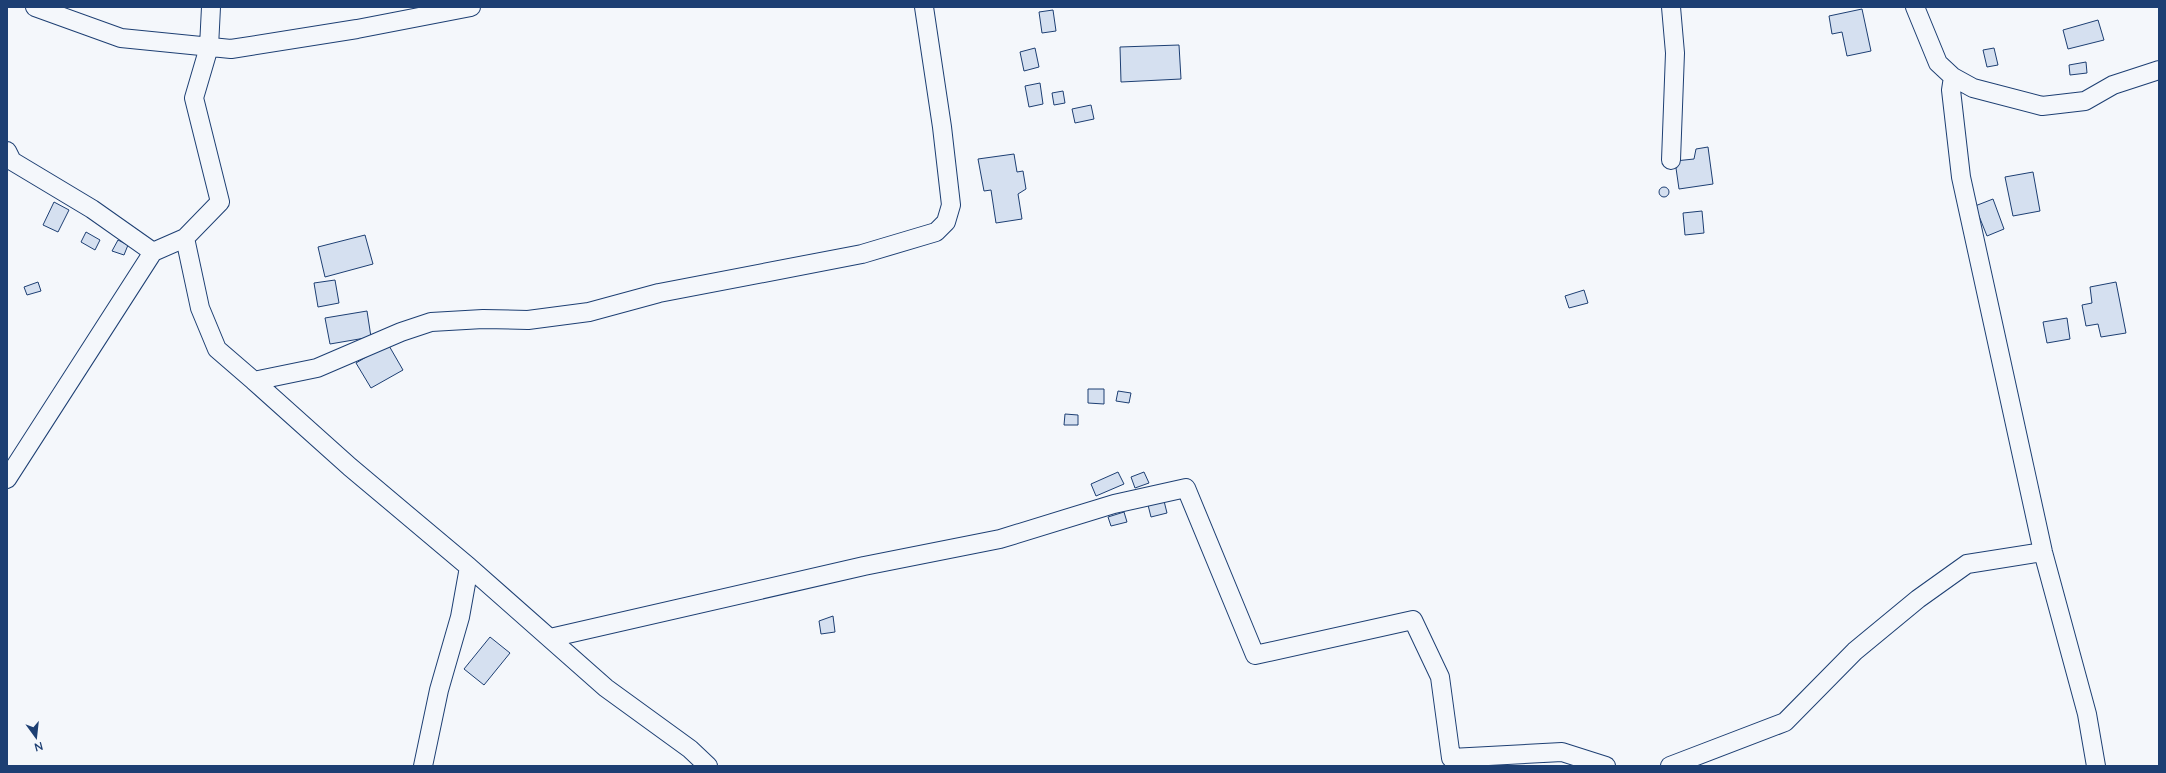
<svg xmlns="http://www.w3.org/2000/svg" width="2166" height="773" viewBox="0 0 2166 773" font-family="Lato,sans-serif">
<rect width="100%" height="100%" fill="#f4f7fb"/>
<!-- building -->
<path fill="#d5e0f0" stroke="#1d3f73" d="M1862 9 1871 51 1847 56 1842 32 1832 34 1829 16Z
M1053 10 1056 31 1042 33 1039 12Z
M2098 20 2104 40 2068 49 2063 30Z
M1179 45 1181 79 1121 82 1120 47Z
M1035 48 1039 67 1024 71 1020 52Z
M1994 48 1998 65 1987 67 1983 50Z
M2086 62 2087 73 2070 75 2069 65Z
M1040 83 1043 104 1029 107 1025 86Z
M1063 91 1065 103 1054 105 1052 93Z
M1091 105 1094 119 1075 123 1072 109Z
M1708 147 1713 184 1679 189 1675 161 1694 159 1696 149Z
M1014 154 1017 172 1023 171 1026 189 1018 194 1022 219 996 223 991 190 984 191 978 159Z
M2033 172 2040 211 2013 216 2005 177Z
M1659 192a5 5 0 1 1 10 0a5 5 0 1 1-10 0Z
M1993 199 2004 229 1987 236 1975 206Z
M54 202 69 210 58 232 43 225Z
M1702 211 1704 233 1685 235 1683 213Z
M86 232 100 240 95 250 81 242Z
M365 235 373 264 325 277 318 247Z
M118 240 128 245 124 255 112 251Z
M335 280 339 303 318 307 314 283Z
M38 282 41 291 27 295 24 287Z
M2116 282 2126 333 2101 337 2098 324 2086 326 2082 305 2092 303 2090 287Z
M1584 290 1588 303 1569 308 1565 296Z
M367 311 371 337 330 344 325 318Z
M2067 318 2070 339 2047 343 2043 322Z
M388 344 403 370 371 388 356 363Z
M1088 389H1104V404L1088 403Z
M1118 391 1131 393 1129 403 1116 401Z
M1065 414 1078 415V425H1064Z
M1118 472 1124 484 1096 496 1091 484Z
M1144 472 1149 483 1135 488 1131 477Z
M1164 501 1167 513 1151 517 1148 505Z
M1124 512 1127 522 1111 526 1108 517Z
M833 616 835 632 821 634 819 621Z
M490 637 510 653 484 685 464 669Z"/>
<g fill="none" stroke-linecap="round" stroke-linejoin="round">
<!-- minor casing -->
<g stroke="#1d3f73" stroke-width="20">
<path id="minor" d="M35 7 121 38 231 49 357 29 471 7
M1671 7 1675 53 1671 160
M1915 7 1938 63 1953 77 1973 88 2042 106 2085 101 2113 85 2159 70
M1953 77 1951 90 1961 177 2043 552 2087 714 2096 766
M7 151 12 161 92 209 153 252
M185 238 220 202 194 98 209 47 211 7
M7 479 153 252 185 238 200 308 217 349 254 381
M550 638 864 566 1000 539 1114 504 1186 488 1255 655 1413 620 1440 677 1451 758 1562 752 1606 766
M423 766 439 690 460 617 469 567
M708 766 690 749 606 688 469 567 350 467 254 381 317 368 401 332 431 322 483 319 528 320 589 312 659 293 862 254 936 232 946 222 951 205 942 127 924 7
M1670 766 1785 722 1855 651 1918 599 1967 564 2043 552"/>
</g>
<!-- minor -->
<use href="#minor" stroke="#f4f7fb" stroke-width="18"/>
</g>
<!-- border -->
<rect width="2166" height="773" fill="none" stroke="#1d3f73" stroke-width="16"/>
<!-- north arrow -->
<g transform="translate(36 737) rotate(165)" stroke="#f4f7fb" stroke-width="3" paint-order="stroke">
<path d="M0-3L7 15L0 10L-7 15Z" fill="#1d3f73"/>
<text y="-6" font-size="11" font-weight="bold" text-anchor="middle" fill="#1d3f73">N</text>
</g>
</svg>
